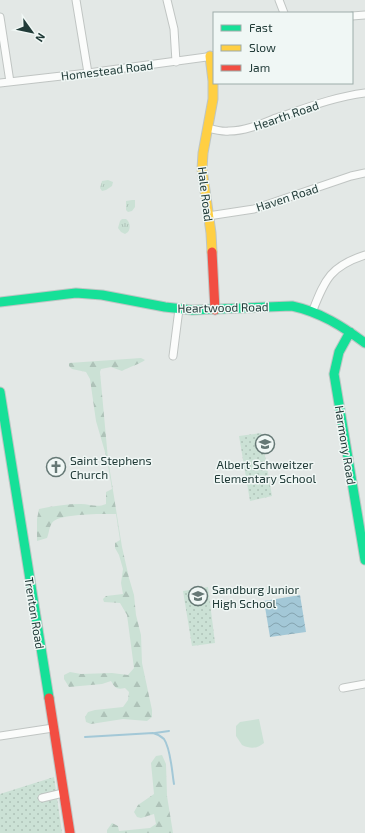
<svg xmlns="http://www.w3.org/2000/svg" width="365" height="833" viewBox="0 0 365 833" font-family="'Exo 2',sans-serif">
<defs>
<pattern id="grass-dots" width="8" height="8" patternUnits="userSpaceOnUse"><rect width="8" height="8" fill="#cbe1d5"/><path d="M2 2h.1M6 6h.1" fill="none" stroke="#aec2b8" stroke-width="1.8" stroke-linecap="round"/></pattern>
<pattern id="forest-firs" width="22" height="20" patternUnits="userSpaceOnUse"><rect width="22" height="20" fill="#cbe1d5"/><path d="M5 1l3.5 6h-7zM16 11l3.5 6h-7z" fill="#aec2b8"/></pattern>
<pattern id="park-tufts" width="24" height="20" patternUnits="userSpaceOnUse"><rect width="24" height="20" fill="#cbe1d5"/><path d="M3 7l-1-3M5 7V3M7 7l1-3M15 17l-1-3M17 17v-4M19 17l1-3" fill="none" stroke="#aec2b8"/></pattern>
<pattern id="water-waves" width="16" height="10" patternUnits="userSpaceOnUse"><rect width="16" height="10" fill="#a3c8d7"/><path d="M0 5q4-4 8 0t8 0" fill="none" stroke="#84a4af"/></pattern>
</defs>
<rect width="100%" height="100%" fill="#e3e8e6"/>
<!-- grass -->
<path fill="url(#grass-dots)" d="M261 433 272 496 250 501 239 436Z
M208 587 215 643 192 646 183 591Z
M54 777 62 833H0V794Z"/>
<!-- forest -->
<path fill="url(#forest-firs)" d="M141 358 145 360C140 364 129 367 122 371L111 367 101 369 100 372 108 459 122 547 129 578 134 595 136 615 141 635 142 663 152 710V717L147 721 123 719 91 724 86 722 85 717 88 712 95 710 123 707 128 700 129 692 125 688C117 690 115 688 111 681L102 684 69 687 64 679V675L70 672 81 674 112 673 128 675 134 668 127 615 120 603 104 602 103 599 106 596 123 594 121 583 123 569 119 555 115 548V543L120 540 116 514C104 514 58 513 52 523 49 527 49 534 47 538L37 541V519L39 509C52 506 67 504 81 504 90 504 97 508 106 504V492L112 489 107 459 96 421 90 379 86 372 72 369 69 366V363Z
M162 755 166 764 167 796 173 833H107V830L112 823 118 826 119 831 150 828 156 824 154 814 141 818 137 817 134 812 138 805 154 794 151 763 156 756Z"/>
<!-- park -->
<path fill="url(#park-tufts)" d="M108 180 113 182 112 186 106 190 102 191 100 188 102 181Z
M132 200H135V207L132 211 128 212 126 210V201Z
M122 219H126C130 222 131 228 128 232L125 234 121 232 118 228 120 221Z"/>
<!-- garden -->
<path fill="#cbe1d5" d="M259 719 264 743C257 749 250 749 242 745L236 736V726L240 722Z"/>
<!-- water -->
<path fill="url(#water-waves)" d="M300 595 306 632 270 637 264 601Z"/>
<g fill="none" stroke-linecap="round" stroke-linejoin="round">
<!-- stream -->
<path stroke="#a3c8d7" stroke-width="2" d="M155 733 169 731
M85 737 153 733C157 734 161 736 164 739 171 749 172 773 174 784"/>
<!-- street casing -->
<g stroke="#c0c5c3" stroke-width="9">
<path id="street" d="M76 0 88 73
M167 0 174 29 176 62
M279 0 284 13
M352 16 365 15
M0 17 10 82
M0 83 88 73 214 56
M208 128C215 130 222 132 229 131 245 131 261 124 276 118 306 108 334 97 365 93
M208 216 254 209 351 176 365 173
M313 310C325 279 331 266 365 255
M173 356 179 309
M343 688 365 684
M0 736 53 728
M42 798 63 793"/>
</g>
<!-- fast casing -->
<g stroke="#bec6c4" stroke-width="11">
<path id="fast" d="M0 302 76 293 102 295 165 307 192 310 292 306C320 312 342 326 365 343
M350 332 339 352 334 374 365 560
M0 392 49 698"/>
</g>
<!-- slow casing -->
<g stroke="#bec6c4" stroke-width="11">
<path id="slow" d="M210 56 213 81V99L203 153 202 169 211 233 212 252"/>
</g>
<!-- jam casing -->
<g stroke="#bec6c4" stroke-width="11">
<path id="jam" d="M212 252 215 310
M49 698 70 833"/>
</g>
<!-- street -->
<use href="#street" stroke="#fbfcfb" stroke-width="7"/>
<!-- fast -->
<use href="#fast" stroke="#16e098" stroke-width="9"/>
<!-- slow -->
<use href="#slow" stroke="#ffcf43" stroke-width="9"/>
<!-- jam -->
<use href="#jam" stroke="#f24e42" stroke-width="9"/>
</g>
<!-- icons -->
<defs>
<g id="school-ring" transform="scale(1)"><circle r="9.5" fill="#f0f7f5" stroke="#657875" stroke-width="1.5"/><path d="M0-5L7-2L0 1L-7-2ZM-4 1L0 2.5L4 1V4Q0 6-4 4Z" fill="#657875"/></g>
<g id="church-ring" transform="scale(1)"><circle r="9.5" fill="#f0f7f5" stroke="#657875" stroke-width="1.5"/><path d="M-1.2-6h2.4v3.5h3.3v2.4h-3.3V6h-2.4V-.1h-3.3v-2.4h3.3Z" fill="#657875"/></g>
</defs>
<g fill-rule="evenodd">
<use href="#school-ring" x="265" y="444"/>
<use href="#church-ring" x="56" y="467"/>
<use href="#school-ring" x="198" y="596"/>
</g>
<g text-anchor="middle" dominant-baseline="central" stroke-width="3" stroke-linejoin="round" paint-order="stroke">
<!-- street labels -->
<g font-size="12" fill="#213b38" stroke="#f0f7f5">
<text transform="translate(107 70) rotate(-7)">Homestead Road</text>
<text transform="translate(286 115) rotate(-19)">Hearth Road</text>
<text transform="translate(206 194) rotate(83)">Hale Road</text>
<text transform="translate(287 197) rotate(-18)">Haven Road</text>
<text transform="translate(223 307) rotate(-1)">Heartwood Road</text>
<text transform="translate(346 445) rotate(81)">Harmony Road</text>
<text transform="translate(35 613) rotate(81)">Trenton Road</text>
</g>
<!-- poi labels -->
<g font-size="12" fill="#213b38" stroke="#f0f7f5" text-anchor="start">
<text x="70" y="460">Saint Stephens<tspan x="70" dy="14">Church</tspan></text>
<text x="265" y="464" text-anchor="middle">Albert Schweitzer<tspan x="265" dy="14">Elementary School</tspan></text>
<text x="212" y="589">Sandburg Junior<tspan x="212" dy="14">High School</tspan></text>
</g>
</g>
<!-- legend -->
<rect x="213" y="12" width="140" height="72" fill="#f0f7f5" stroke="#9daca9"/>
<rect x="221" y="25" width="20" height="6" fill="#16e098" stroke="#9daca9"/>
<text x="249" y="32" font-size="12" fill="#213b38">Fast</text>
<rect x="221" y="45" width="20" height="6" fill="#ffcf43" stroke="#9daca9"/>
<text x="249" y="52" font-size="12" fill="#213b38">Slow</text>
<rect x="221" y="65" width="20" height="6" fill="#f24e42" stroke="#9daca9"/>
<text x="249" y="72" font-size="12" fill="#213b38">Jam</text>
<!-- north arrow -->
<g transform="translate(32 32) rotate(123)" stroke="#f0f7f5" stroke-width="3" paint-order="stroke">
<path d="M0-3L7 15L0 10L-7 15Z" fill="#213b38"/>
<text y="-6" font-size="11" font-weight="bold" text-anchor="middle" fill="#213b38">N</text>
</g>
</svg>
